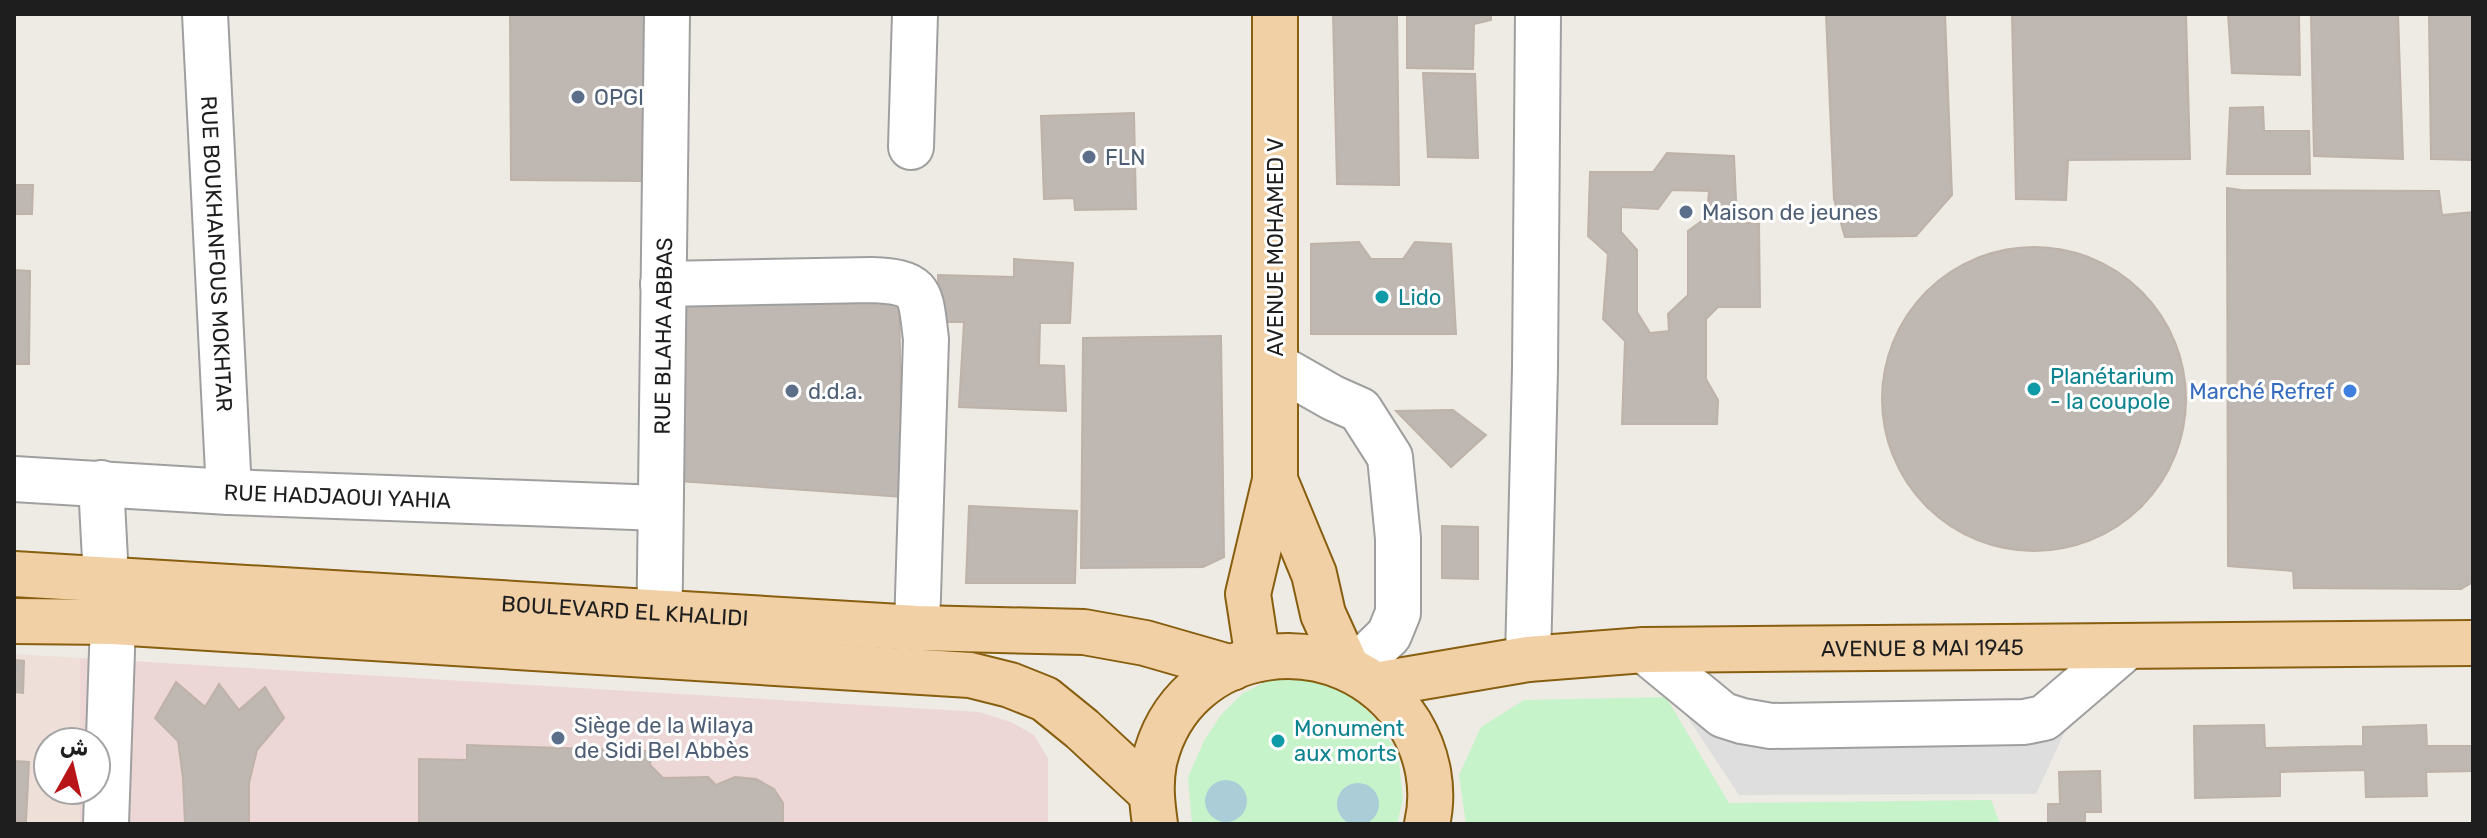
<svg xmlns="http://www.w3.org/2000/svg" width="2487" height="838" viewBox="0 0 2487 838" font-family="Rubik,Vazirmatn,sans-serif">
<rect width="100%" height="100%" fill="#eeebe5"/>
<!-- commercial -->
<path fill="#edd6d6" d="M80 658 979 712 1011 722 1034 735 1048 758V824H80V790H96V742H80Z"/>
<!-- military -->
<path fill="#eedfd9" d="M14 654 80 658V742H48V790H80V824H14Z"/>
<!-- park -->
<path fill="#c6f3c9" d="M1312 674 1345 686 1376 720 1398 753 1403 799 1397 824H1192L1188 777 1204 741 1221 715 1242 694 1274 677Z
M1666 697 1729 803 1991 800 2000 824H1466L1459 775 1481 727 1524 700Z"/>
<!-- parking -->
<path fill="#dedede" d="M1682 709 2075 710 2036 794 1739 795Z"/>
<!-- water -->
<path fill="#aacdd7" d="M1205 801a21 21 0 1 1 42 0a21 21 0 1 1-42 0Z
M1337 804a21 21 0 1 1 42 0a21 21 0 1 1-42 0Z"/>
<!-- building -->
<path fill="#beb7b2" stroke="#beb2a9" stroke-width="2" fill-rule="evenodd" d="M510 14H646L645 181 511 180Z
M1333 14H1397L1399 185 1337 184Z
M1407 14H1491V20L1474 24 1473 69 1407 68Z
M1826 14H1945L1952 195 1916 236 1845 237 1834 199Z
M2012 14H2186L2190 159 2068 160 2066 200 2016 199Z
M2228 14H2299L2300 75 2232 73Z
M2311 14H2398L2403 159 2314 156Z
M2429 14H2473V160L2431 159Z
M1423 73 1475 74 1478 158 1428 157Z
M2263 107 2264 131H2309L2310 174H2227L2230 108Z
M1134 113 1136 209 1075 210 1074 198 1044 199 1041 116Z
M14 123 15 185H33L32 214H14Z
M1667 153 1734 156 1737 222 1759 224 1760 307H1718L1706 319V379L1718 400 1717 424H1622L1625 341 1603 319 1608 254 1588 236 1590 172H1653ZM1672 190 1709 191 1707 217 1688 231V295L1668 314 1669 331 1650 333 1637 312V250L1621 232V207L1658 209Z
M2227 188 2241 190 2439 191 2442 215 2473 212V582L2461 589 2294 588 2293 571 2228 566Z
M1359 242 1371 259H1403L1415 242 1451 244 1456 334H1311V244Z
M1882 399a152 152 0 1 1 304 0a152 152 0 1 1-304 0Z
M1014 259 1073 263 1070 323H1040L1039 365 1064 366 1066 411 959 407 964 322H939L938 275 1014 277Z
M14 270 30 271 29 364H14Z
M687 299 899 302 903 497 679 481Z
M1221 336 1224 557 1203 567 1081 568 1083 338Z
M1453 410 1486 435 1451 467 1396 411Z
M969 506 1077 511 1075 583H966Z
M1442 526 1478 527V579L1442 578Z
M14 660 24 661 23 693 14 692Z
M176 682 205 707 219 684 239 710 265 687 284 718 257 750 249 783V824H185L183 778 178 741 155 718Z
M2264 725 2265 748 2363 746V727L2426 725 2427 746H2473V771L2426 772 2427 796 2366 797 2365 770 2280 772V796L2195 798 2194 726Z
M467 745 651 751 650 765 663 778 708 777 716 785 735 777 756 779 774 789 783 803V823L799 824H419V759L467 760Z
M14 761 29 762 26 821H14Z
M2100 771 2101 812H2085V824H2048V804H2060L2059 772Z"/>
<g fill="none" stroke-linecap="round" stroke-linejoin="round">
<!-- minor casing -->
<g stroke="#9f9f9f" stroke-width="48">
<g id="minor">
<path id="s1" d="M205 14 229 492"/>
<path d="M911 147 915 14"/>
<path d="M663 284 872 280C924 282 920 293 926 339L917 628"/>
<path d="M1275 365 1333 398 1360 410 1390 457 1398 538V613L1389 635 1353 670"/>
<path id="s2" d="M14 479 229 492 660 508"/>
<path d="M101 483 106 579 113 622 106 824"/>
<path d="M1644 650 1723 715 1742 721 1771 726 2024 722 2044 718 2128 646"/>
<path id="s3" d="M659 652 667 14"/>
<path d="M1528 659 1535 369 1538 14"/>
</g>
</g>
<!-- major casing -->
<g stroke="#885f10" stroke-width="48">
<g id="major">
<path d="M1275 480 1314 574 1323 614 1347 667"/>
<path id="s4" d="M14 574 917 628 1084 632 1145 643 1232 668"/>
<path d="M14 621 113 622 970 675 1010 685 1045 699 1082 729 1151 793"/>
<path d="M1258 659 1248 594 1275 480V14"/>
<path id="s5" d="M1375 685 1528 659 1644 650 2473 643"/>
<path d="M1155 824C1152 803 1150 784 1154 763 1181 640 1343 618 1410 724 1428 754 1435 790 1427 824"/>
</g>
</g>
<!-- minor -->
<use href="#minor" stroke="#fff" stroke-width="44"/>
<!-- major -->
<use href="#major" stroke="#f2d0a6" stroke-width="44"/>
</g>
<!-- markers -->
<g fill="#5c6f8a" stroke="#fff" stroke-width="3">
<circle cx="578" cy="97" r="8"/>
<circle cx="1089" cy="157" r="8"/>
<circle cx="1686" cy="212" r="8"/>
<circle cx="792" cy="391" r="8"/>
<circle cx="558" cy="738" r="8"/>
</g>
<g fill="#0f9aa8" stroke="#fff" stroke-width="3">
<circle cx="1382" cy="297" r="8"/>
<circle cx="2034" cy="389" r="8"/>
<circle cx="1278" cy="741" r="8"/>
</g>
<circle fill="#3f7fe0" stroke="#fff" stroke-width="3" cx="2350" cy="391" r="8"/>
<g text-anchor="middle" dominant-baseline="central" stroke-width="6" stroke-linejoin="round" paint-order="stroke">
<!-- service labels -->
<g font-size="22" fill="#4e5e75" stroke="#fff" text-anchor="start">
<text x="594" y="97">OPGI</text>
<text x="1105" y="157">FLN</text>
<text x="1702" y="212">Maison de jeunes</text>
<text x="808" y="391">d.d.a.</text>
<text x="574" y="725">Siège de la Wilaya<tspan x="574" dy="25">de Sidi Bel Abbès</tspan></text>
</g>
<!-- street labels -->
<g font-size="22" fill="#1e1e1e" stroke="#fff">
<text transform="translate(1275 247) rotate(-90)">AVENUE MOHAMED V</text>
<text stroke="none"><textPath href="#s1" startOffset="240">RUE BOUKHANFOUS MOKHTAR</textPath></text>
<text stroke="none"><textPath href="#s3" startOffset="316">RUE BLAHA ABBAS</textPath></text>
<text stroke="none"><textPath href="#s2" startOffset="324">RUE HADJAOUI YAHIA</textPath></text>
<text stroke="none"><textPath href="#s4" startOffset="612">BOULEVARD EL KHALIDI</textPath></text>
<text stroke="none"><textPath href="#s5" startOffset="550">AVENUE 8 MAI 1945</textPath></text>
</g>
<!-- culture labels -->
<g font-size="22" fill="#0d838f" stroke="#fff" text-anchor="start">
<text x="1398" y="297">Lido</text>
<text x="2050" y="376">Planétarium<tspan x="2050" dy="25">- la coupole</tspan></text>
<text x="1294" y="728">Monument<tspan x="1294" dy="25">aux morts</tspan></text>
</g>
<!-- shop labels -->
<g font-size="22" fill="#366cbe" stroke="#fff" text-anchor="end">
<text x="2334" y="391">Marché Refref</text>
</g>
</g>
<!-- border -->
<rect width="2487" height="838" fill="none" stroke="#1e1e1e" stroke-width="32"/>
<!-- north arrow -->
<g transform="translate(72 766) rotate(8)"><circle r="38" fill="#ffffff" stroke="#a5a5a5" stroke-width="2"/>
<path d="M0-6L14 30L0 20L-14 30Z" fill="#b71517"/>
<text y="-12" font-size="22" font-weight="bold" text-anchor="middle" fill="#1e1e1e">ش</text>
</g>
</svg>
